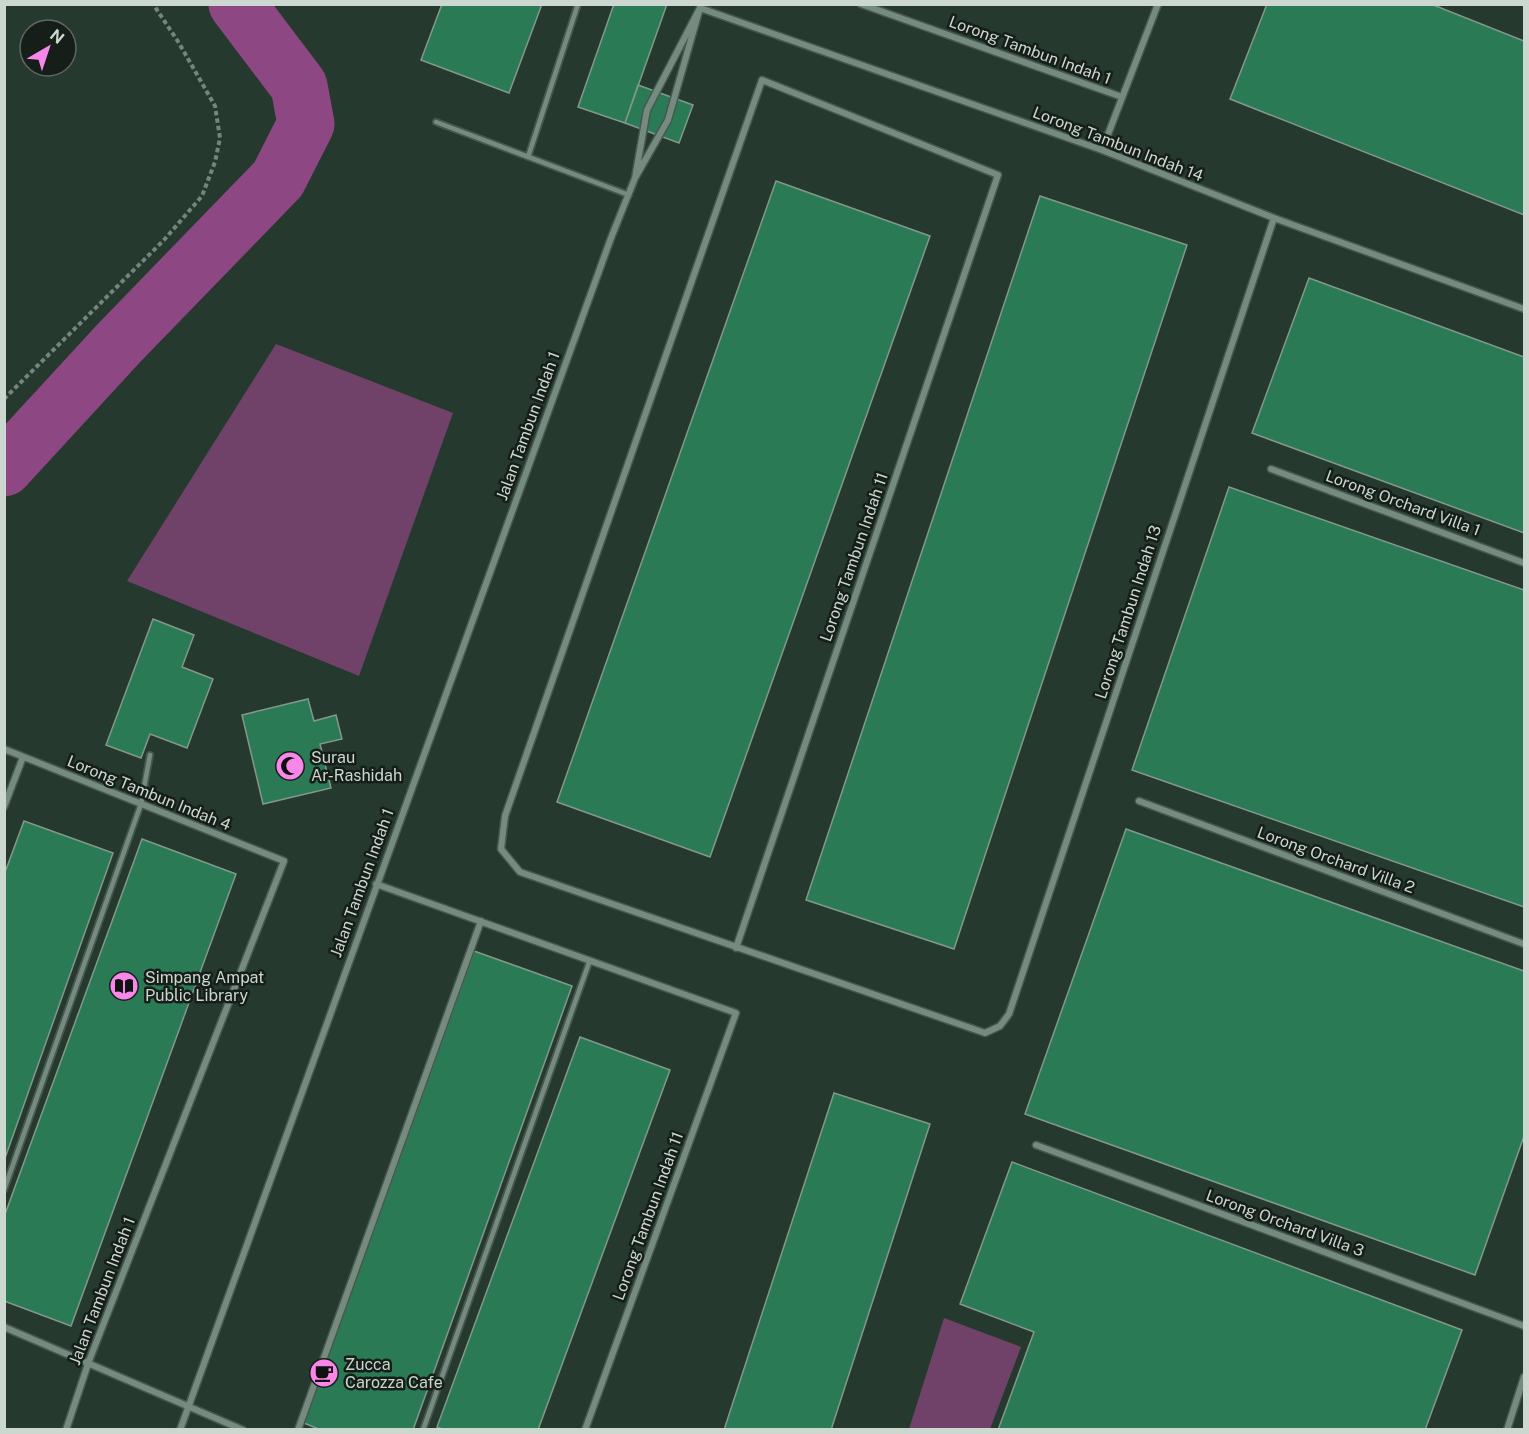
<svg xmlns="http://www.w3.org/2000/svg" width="1529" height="1434" viewBox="0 0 1529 1434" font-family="'Public Sans',sans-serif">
<rect width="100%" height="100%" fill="#26392f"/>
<!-- green -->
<path fill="#704269" d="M276 344 453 413 359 676 127 581Z
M944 1318 1021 1347 990 1429H909Z"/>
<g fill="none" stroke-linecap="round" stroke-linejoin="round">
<!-- river -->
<path stroke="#8d4783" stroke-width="57" d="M4 468 119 343 278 179 306 124 299 86 237 4"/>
</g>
<!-- building -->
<path fill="#2a7b55" stroke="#83988b" stroke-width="1.5" d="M442 4H542L509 93 421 60Z
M614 4H667L625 123 578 107Z
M1267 4H1431L1524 41V215L1230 99Z
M638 85 693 105 679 143 625 123Z
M776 181 930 236 710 857 557 802Z
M1040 196 1187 245 954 949 806 900Z
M1309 278 1524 357V533L1252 433Z
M1229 487 1524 590V907L1132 770Z
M153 619 194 635 182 667 213 679 187 748 150 734 141 758 106 745Z
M308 699 314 721 336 715 342 739 320 744 331 788 263 804 242 715Z
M24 821 113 853 4 1161V875Z
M1126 829 1524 971V1136L1475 1275 1025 1114Z
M142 839 236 874 71 1326 4 1301V1217Z
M474 951 572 986 413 1430H321L304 1423Z
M580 1037 670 1070 538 1430H445L437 1427Z
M834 1093 930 1124 831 1430H724Z
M1012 1162 1462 1330 1425 1430H998L1034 1332 960 1304Z"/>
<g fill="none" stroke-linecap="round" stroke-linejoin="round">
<!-- lane casing -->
<g stroke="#47574e" stroke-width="8">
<path id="lane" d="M436 122 629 195
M528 157 578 4
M4 1190 141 804 150 755
M423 1430 590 960"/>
</g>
<!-- street casing -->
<g stroke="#47574e" stroke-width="9">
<path id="street" d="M701 4 700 8 1102 150 1274 218 1524 309
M861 4 1122 97
M700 8 668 120 635 178 647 110Z
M1102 150 1158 4
M1271 469 1524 563
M4 749 284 861 89 1361 66 1430
M1139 801 1524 944
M4 807 23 757
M376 884 736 1013 585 1430
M736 948 998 175 762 80 505 816 501 849 520 872 985 1033 1000 1026 1009 1014 1274 218
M1036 1145 1524 1326
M4 1327 243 1430
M180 1430 611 238 635 178
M298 1430 481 921
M1507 1430 1524 1377"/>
</g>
<!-- path -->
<path stroke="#75847c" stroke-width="4" stroke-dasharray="4.5 3" stroke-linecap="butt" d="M4 399 164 240 202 196 215 162 220 138 215 106 179 43 153 4"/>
<!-- lane -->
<use href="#lane" stroke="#768b7f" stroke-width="4.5"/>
<!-- street -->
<use href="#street" stroke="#768b7f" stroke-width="6"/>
</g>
<!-- icons -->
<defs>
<g id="mosque-disc" transform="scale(1.5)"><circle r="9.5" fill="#f987e9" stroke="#161e19"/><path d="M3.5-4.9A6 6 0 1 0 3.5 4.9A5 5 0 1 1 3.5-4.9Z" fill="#111"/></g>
<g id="library-disc" transform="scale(1.5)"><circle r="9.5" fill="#f987e9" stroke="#161e19"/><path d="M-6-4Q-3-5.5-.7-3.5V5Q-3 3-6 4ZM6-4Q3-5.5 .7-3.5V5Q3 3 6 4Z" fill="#111"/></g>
<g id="cafe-disc" transform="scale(1.5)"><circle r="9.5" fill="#f987e9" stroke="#161e19"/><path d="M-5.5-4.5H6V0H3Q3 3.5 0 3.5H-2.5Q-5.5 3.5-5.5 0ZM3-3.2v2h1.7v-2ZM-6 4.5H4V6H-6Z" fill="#111"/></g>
</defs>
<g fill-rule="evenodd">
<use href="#mosque-disc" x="290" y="766"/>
<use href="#library-disc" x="124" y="986"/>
<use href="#cafe-disc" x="324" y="1373"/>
</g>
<g text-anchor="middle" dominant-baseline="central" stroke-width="5" stroke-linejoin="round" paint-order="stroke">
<!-- street labels -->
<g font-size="16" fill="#ccd7d0" stroke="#161e19">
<text transform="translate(1030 50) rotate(20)">Lorong Tambun Indah 1</text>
<text transform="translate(1118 144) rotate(21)">Lorong Tambun Indah 14</text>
<text transform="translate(528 426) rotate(-70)">Jalan Tambun Indah 1</text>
<text transform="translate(1403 503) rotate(20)">Lorong Orchard Villa 1</text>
<text transform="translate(854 557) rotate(-71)">Lorong Tambun Indah 11</text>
<text transform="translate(1128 612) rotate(-72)">Lorong Tambun Indah 13</text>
<text transform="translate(149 793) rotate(22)">Lorong Tambun Indah 4</text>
<text transform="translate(1336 860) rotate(20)">Lorong Orchard Villa 2</text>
<text transform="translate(362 883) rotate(-70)">Jalan Tambun Indah 1</text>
<text transform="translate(648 1216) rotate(-70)">Lorong Tambun Indah 11</text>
<text transform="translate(1285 1223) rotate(20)">Lorong Orchard Villa 3</text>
<text transform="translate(102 1291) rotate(-69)">Jalan Tambun Indah 1</text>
</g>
<!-- poi labels -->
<g font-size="16" fill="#ccd7d0" stroke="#161e19" text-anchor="start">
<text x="311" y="757">Surau<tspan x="311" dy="18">Ar-Rashidah</tspan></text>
<text x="145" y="977">Simpang Ampat<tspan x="145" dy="18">Public Library</tspan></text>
<text x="345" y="1364">Zucca<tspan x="345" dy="18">Carozza Cafe</tspan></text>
</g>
</g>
<!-- border -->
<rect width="1529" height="1434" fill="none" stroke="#ccd7d0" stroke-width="12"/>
<!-- north arrow -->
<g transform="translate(48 48) rotate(39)"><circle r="28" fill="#161e19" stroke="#5f6862" stroke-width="1.5"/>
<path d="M0-4.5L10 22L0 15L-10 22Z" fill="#f987e9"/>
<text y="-9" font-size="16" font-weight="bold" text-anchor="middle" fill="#ccd7d0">N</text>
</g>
</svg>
